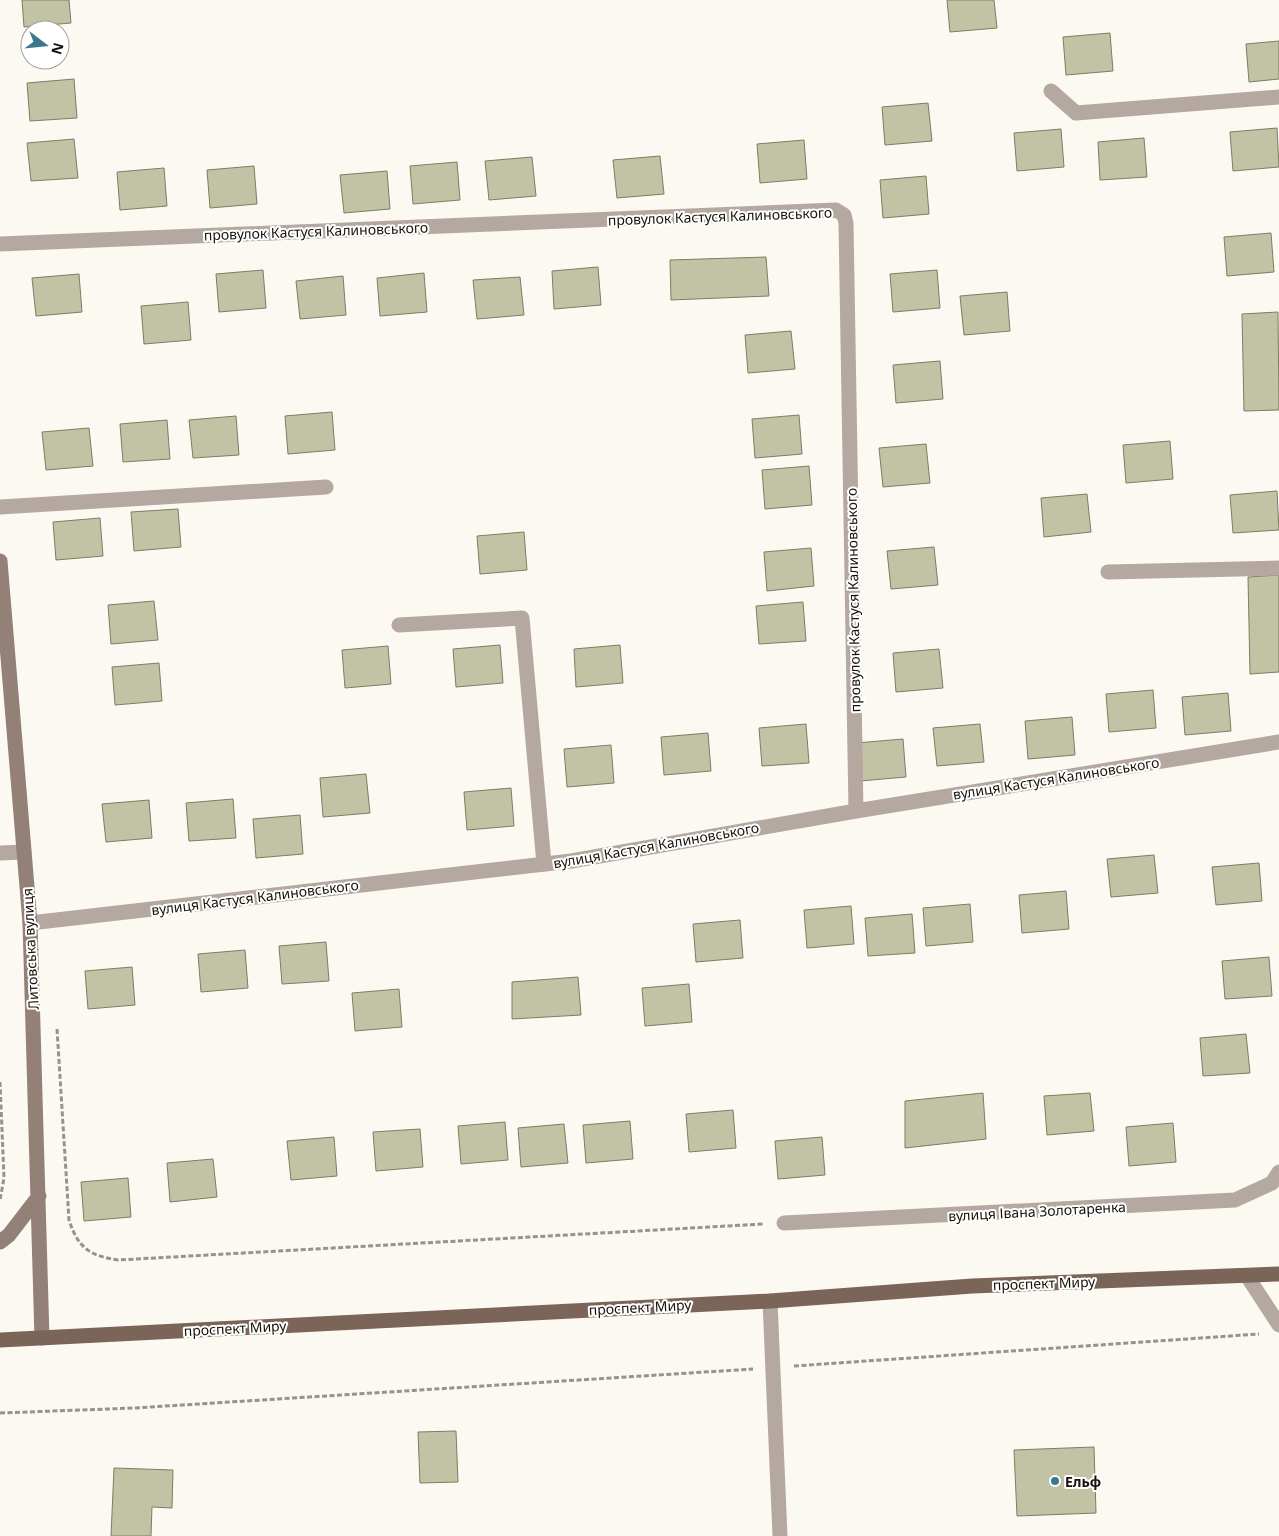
<svg xmlns="http://www.w3.org/2000/svg" width="1279" height="1536" viewBox="0 0 1279 1536" font-family="'Noto Sans',sans-serif">
<rect width="100%" height="100%" fill="#fcf9f3"/>
<!-- building -->
<path fill="#c2c3a5" stroke="#7c7d61" d="M22 0H69L71 23 24 27Z
M947 0H994L997 28 950 32Z
M1110 33 1113 71 1066 75 1063 37Z
M1279 41V79L1249 82 1246 44Z
M74 79 77 118 30 121 27 83Z
M928 103 932 141 885 145 882 107Z
M1277 128 1279 167 1233 171 1230 132Z
M1061 129 1064 167 1017 171 1014 133Z
M1144 138 1147 177 1100 180 1098 142Z
M74 139 78 178 31 181 27 143Z
M804 140 807 179 760 183 757 144Z
M660 156 664 194 617 198 613 160Z
M532 157 536 196 489 200 485 161Z
M457 162 460 200 413 204 410 166Z
M254 166 257 204 210 208 207 170Z
M164 168 167 206 120 210 117 172Z
M387 171 390 209 344 213 340 175Z
M926 176 929 214 883 218 880 180Z
M1271 233 1274 272 1227 276 1224 237Z
M766 257 769 296 671 300 670 260Z
M598 267 601 305 554 309 552 271Z
M263 270 266 308 219 312 216 274Z
M937 270 940 308 893 312 890 274Z
M424 273 427 312 380 316 377 278Z
M79 274 82 312 36 316 32 278Z
M343 276 346 315 300 319 296 281Z
M520 277 524 315 477 319 473 280Z
M1007 292 1010 331 964 335 960 296Z
M188 302 191 340 144 344 141 306Z
M1278 312 1279 410 1244 411 1242 314Z
M791 331 795 369 748 373 745 335Z
M940 361 943 399 896 403 893 365Z
M332 412 335 450 288 454 285 416Z
M799 415 802 454 755 458 752 419Z
M236 416 239 455 193 458 189 420Z
M167 420 170 459 123 462 120 424Z
M89 428 93 466 46 470 42 432Z
M1170 441 1173 479 1126 483 1123 445Z
M926 444 930 483 883 487 879 448Z
M809 466 812 505 765 509 762 470Z
M1277 491 1279 530 1233 533 1230 495Z
M1087 494 1091 532 1044 537 1041 498Z
M178 509 181 547 134 551 131 512Z
M100 518 103 556 56 560 53 522Z
M524 532 527 570 480 574 477 536Z
M934 547 938 585 891 589 887 551Z
M811 548 814 586 767 591 764 552Z
M1279 575V672L1250 674 1248 577Z
M154 601 158 640 111 644 108 605Z
M803 602 806 641 759 644 756 606Z
M500 645 503 683 456 687 453 649Z
M620 645 623 683 576 687 574 649Z
M388 646 391 684 345 688 342 650Z
M939 649 943 688 896 692 893 653Z
M159 663 162 701 115 705 112 667Z
M1153 690 1156 728 1109 732 1106 694Z
M1228 693 1231 731 1185 735 1182 697Z
M1072 717 1075 755 1028 759 1025 721Z
M806 724 809 763 762 766 759 728Z
M980 724 984 762 937 766 933 728Z
M708 733 711 771 664 775 661 737Z
M903 739 906 777 860 781 856 743Z
M611 745 614 783 567 787 564 749Z
M366 774 370 813 323 817 320 778Z
M511 788 514 826 467 830 464 792Z
M233 799 236 838 189 841 186 803Z
M149 800 152 838 106 842 102 804Z
M300 815 303 854 256 858 253 819Z
M1154 855 1158 893 1111 897 1107 859Z
M1259 863 1262 901 1216 905 1212 867Z
M1066 891 1069 929 1022 933 1019 895Z
M970 904 973 942 926 946 923 908Z
M851 906 854 944 807 948 804 910Z
M912 914 915 953 868 956 865 918Z
M740 920 743 958 696 962 693 924Z
M326 942 329 981 282 984 279 946Z
M245 950 248 988 201 992 198 954Z
M1269 957 1272 996 1225 999 1222 961Z
M132 967 135 1005 88 1009 85 971Z
M578 977 581 1015 512 1019V982Z
M689 984 692 1022 645 1026 642 988Z
M399 989 402 1027 355 1031 352 993Z
M1246 1034 1250 1073 1203 1076 1200 1038Z
M983 1093 986 1139 905 1148V1101Z
M1090 1093 1094 1131 1047 1135 1044 1096Z
M733 1110 736 1148 689 1152 686 1114Z
M630 1121 633 1159 586 1163 583 1125Z
M505 1122 508 1160 461 1164 458 1126Z
M1173 1123 1176 1162 1129 1166 1126 1127Z
M564 1124 568 1163 521 1167 518 1128Z
M420 1129 423 1167 376 1171 373 1132Z
M334 1137 337 1176 291 1180 287 1141Z
M822 1137 825 1175 778 1179 775 1141Z
M213 1159 217 1197 170 1202 167 1163Z
M128 1178 131 1217 84 1221 81 1182Z
M456 1431 458 1482 420 1483 418 1432Z
M1094 1447 1096 1513 1017 1516 1014 1450Z
M114 1468 173 1470 172 1508 152 1507 151 1536H111Z"/>
<g fill="none" stroke-linecap="round" stroke-linejoin="round">
<!-- path -->
<path stroke="#97928b" stroke-width="3" stroke-dasharray="5 2.5" stroke-linecap="butt" d="M57 1029 69 1220C78 1248 90 1256 118 1260L763 1224
M0 1082 4 1178 0 1200
M794 1366 1259 1334
M0 1413 135 1408 753 1369"/>
<!-- lane -->
<path stroke="#b5a8a0" stroke-width="15" d="M1051 91 1076 113 1279 97
M0 507 326 487
M1108 572 1279 568
M399 625 522 618 544 864
M1247 1276 1279 1325
M770 1301 780 1536"/>
<!-- street -->
<path stroke="#b5a8a0" stroke-width="15" d="M0 244 836 210 844 215 846 223 856 811
M0 853 24 852
M30 923 571 861 856 811 1279 742
M784 1223 1235 1200 1272 1183 1279 1172"/>
<!-- secondary -->
<path stroke="#938076" stroke-width="15" d="M0 561 30 923 42 1338
M0 1242 9 1235 39 1196"/>
<!-- primary -->
<path stroke="#7b6558" stroke-width="15" d="M0 1340 770 1301 972 1286 1279 1274"/>
</g>
<!-- markers -->
<circle fill="#3a788e" stroke="#fff" stroke-width="2" cx="1055" cy="1481" r="5"/>
<g text-anchor="middle" dominant-baseline="central" stroke-width="4" stroke-linejoin="round" paint-order="stroke">
<!-- street labels -->
<g font-size="14" fill="#171108" stroke="#fff">
<text transform="translate(720 216) rotate(-2)">провулок Кастуся Калиновського</text>
<text transform="translate(316 231) rotate(-2)">провулок Кастуся Калиновського</text>
<text transform="translate(853 600) rotate(-91)">провулок Кастуся Калиновського</text>
<text transform="translate(1056 778) rotate(-9)">вулиця Кастуся Калиновського</text>
<text transform="translate(656 845) rotate(-10)">вулиця Кастуся Калиновського</text>
<text transform="translate(255 897) rotate(-7)">вулиця Кастуся Калиновського</text>
<text transform="translate(30 949) rotate(-93)">Литовська вулиця</text>
<text transform="translate(1037 1211) rotate(-3)">вулиця Івана Золотаренка</text>
<text transform="translate(1044 1283) rotate(-2)">проспект Миру</text>
<text transform="translate(640 1307) rotate(-3)">проспект Миру</text>
<text transform="translate(235 1328) rotate(-3)">проспект Миру</text>
</g>
<!-- poi labels -->
<g font-size="14" font-weight="bold" fill="#171108" stroke="#fff" text-anchor="start">
<text x="1065" y="1481">Ельф</text>
</g>
</g>
<!-- north arrow -->
<g transform="translate(45 45) rotate(106)"><circle r="24" fill="#ffffff" stroke="#a2a09c"/>
<path d="M0-4L9 19L0 12L-9 19Z" fill="#3a788e"/>
<text y="-8" font-size="14" font-weight="bold" text-anchor="middle" fill="#171108">N</text>
</g>
</svg>
